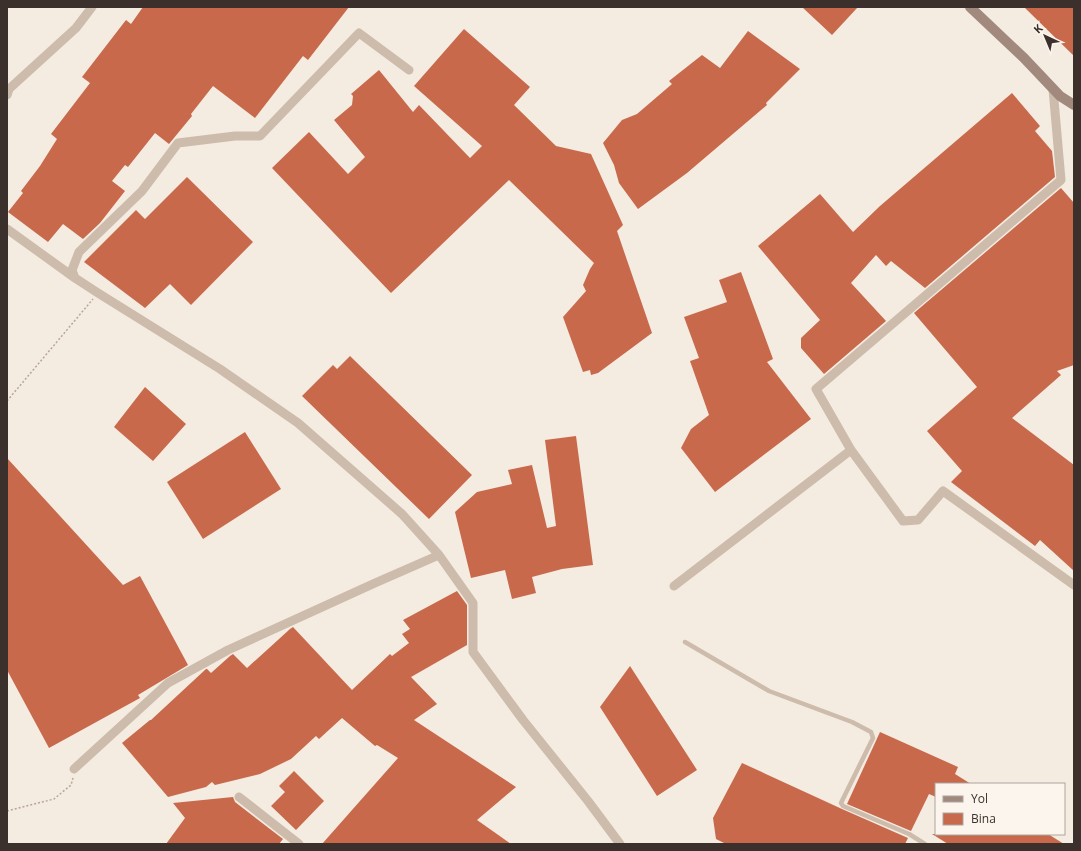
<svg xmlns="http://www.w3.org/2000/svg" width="1081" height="851" viewBox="0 0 1081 851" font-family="'Open Sans',sans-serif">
<rect width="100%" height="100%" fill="#f4ebe1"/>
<!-- building -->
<path fill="#c8694b" d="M143 7H349L308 60 303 56 255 118 213 86 191 114 192 116 169 144 155 133 128 167 125 165 112 181 125 191 100 223 83 239 63 224 48 242 8 212 23 193 21 191 40 166 57 139 51 134 90 83 82 77 126 20 131 24Z
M802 7H858L832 35Z
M1024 7H1074V56Z
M464 29 530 87 514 105 556 146 591 154 623 225 617 231 652 333 598 373 591 375 590 370 583 372 563 317 586 291 583 285 590 269 594 263 509 180 391 293 272 168 309 132 348 174 365 157 334 120 352 105 353 96 351 94 379 70 413 112 419 105 470 158 482 146 414 86Z
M748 31 800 69 766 103 767 105 687 173 638 209 619 183 614 165 603 143 622 120 637 114 672 84 669 81 702 55 720 68Z
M1012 93 1040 126 1035 131 1052 151 1055 177 925 288 891 261 886 266 876 255 851 283 886 321 824 374 801 348V338L820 320 758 246 820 194 853 232 880 206Z
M187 177 253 242 191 305 170 284 145 308 84 262 136 210 145 219Z
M1061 188 1074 203V365L1057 371 1061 375 1012 418 1074 465V571L1040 540 1035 546 951 482 962 471 927 431 977 387 914 313Z
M741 272 773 359 767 362 811 419 715 492 681 448 691 429 709 415 690 361 699 358 684 317 727 302 719 280Z
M350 356 472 475 429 519 302 396 333 365 337 369Z
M145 387 186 424 153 461 114 427Z
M245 432 281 489 203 539 167 482Z
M576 436 593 565 562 569 532 577 536 593 512 599 505 570 471 578 455 512 477 492 512 484 508 470 532 465 547 528 556 526 545 440Z
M7 458 123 585 140 576 188 665 138 695 140 698 49 748 7 670Z
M457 591 467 605V645L411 677 437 704 414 720 516 787 477 820 511 844H322L398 758 377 745 375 746 342 718 319 739 316 736 291 759 260 774 215 785 212 782 206 787 168 797 122 743 150 720H151L206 669H207L211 673 230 656 233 654 247 668 290 629 293 627 352 690 390 654 392 656 409 643 402 634 410 629 403 620Z
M630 666 697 770 657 796 600 707Z
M880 732 958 767 955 774 971 784H936V797L929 794 911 831 847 804Z
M742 763 842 809 908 838 905 844H726L716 839 713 818Z
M294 771 324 801 296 830 271 806 285 792 279 786Z
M233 797 235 802 283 839 279 844H166L185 818 173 803Z
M932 834H1048L1064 844H948Z"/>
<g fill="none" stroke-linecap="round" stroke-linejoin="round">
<!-- path -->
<path stroke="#b9a596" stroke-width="1.5" stroke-dasharray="2 2" stroke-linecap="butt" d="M7 401 93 299
M7 811 54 799 71 785 73 778"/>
<!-- lane -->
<path stroke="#cdbbac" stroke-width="4.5" d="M685 642 769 691 852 722 871 732 873 738 841 803 843 806 909 834 925 844"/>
<!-- street -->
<path stroke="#cdbbac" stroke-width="9" d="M409 70 359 33 260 136H235L178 143 142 191 79 252 72 270 75 278 98 293 220 369 298 423 402 514 439 555
M7 95 9 89 76 28 92 7
M7 229 75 278
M851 450 903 521 918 520 943 491 1074 585
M674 586 851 450 816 389 1061 180 1053 89
M74 769 168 683 228 650 375 583 439 555 473 603V652L523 720 588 801 620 844
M239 797 299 844"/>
<!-- secondary -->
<path stroke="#a18a7d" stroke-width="10" d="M970 7 1024 58 1060 96 1074 105"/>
</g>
<!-- border -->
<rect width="1081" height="851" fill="none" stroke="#3b302b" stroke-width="16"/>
<!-- legend -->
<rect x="935" y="783" width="130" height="52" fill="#fbf5ee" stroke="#aea6a0"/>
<rect x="943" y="796" width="20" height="6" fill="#a18a7d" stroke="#aea6a0"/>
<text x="971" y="803" font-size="12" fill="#3b302b">Yol</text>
<rect x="943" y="813" width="20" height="12" fill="#c8694b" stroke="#aea6a0"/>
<text x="971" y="823" font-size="12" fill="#3b302b">Bina</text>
<!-- north arrow -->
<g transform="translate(1045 36) rotate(316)" stroke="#fbf5ee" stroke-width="3" paint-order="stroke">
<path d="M0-3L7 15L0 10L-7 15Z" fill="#3b302b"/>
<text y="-6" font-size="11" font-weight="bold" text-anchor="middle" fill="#3b302b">K</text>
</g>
</svg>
